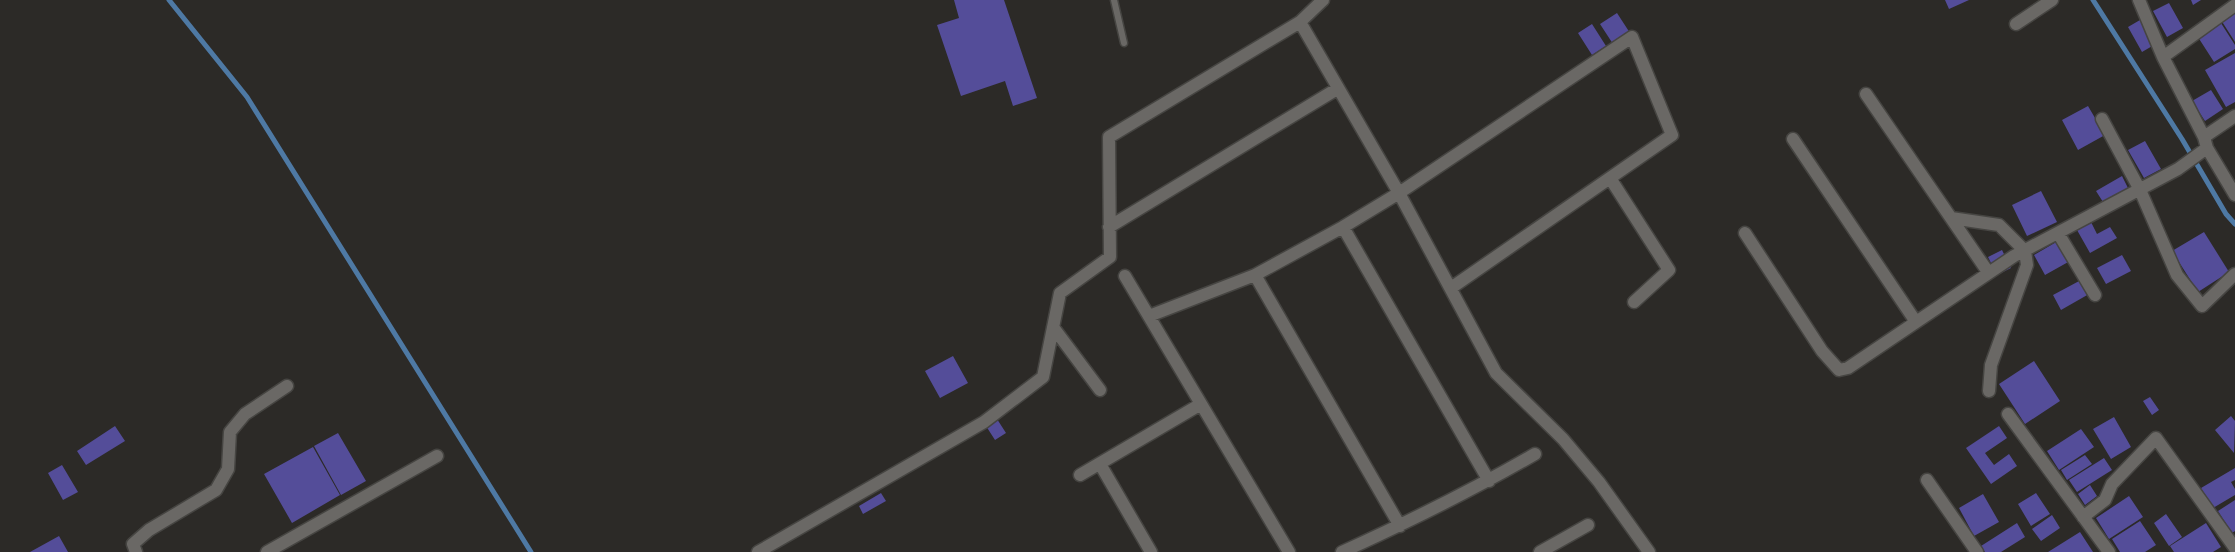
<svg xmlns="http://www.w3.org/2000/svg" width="2235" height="552" viewBox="0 0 2235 552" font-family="'Alegreya Sans',sans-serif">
<rect width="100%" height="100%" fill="#2c2a27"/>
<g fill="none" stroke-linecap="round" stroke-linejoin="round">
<!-- stream -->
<path stroke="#4e79a4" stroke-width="5" d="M169 0 247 97 531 552
M2093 0 2182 139 2226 214 2235 224"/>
</g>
<!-- building -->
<path fill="#544d99" d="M954 0H1004L1037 98 1013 106 1005 81 961 96 937 25 959 18Z
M1945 0H1969L1949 9Z
M2191 0H2201L2193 5Z
M2169 3 2183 28 2167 37 2153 11Z
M2235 11V42L2221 20Z
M1617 13 1630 33 1613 44 1600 24Z
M2140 20 2154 45 2142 52 2128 27Z
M2219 20 2235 45V49L2214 62 2196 34Z
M1592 24 1606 46 1592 55 1578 33Z
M2235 53V102L2226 107 2205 70Z
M2211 90 2223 109 2205 121 2192 101Z
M2088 106 2105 135 2078 150 2062 120Z
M2145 141 2161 169 2144 178 2128 150Z
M2122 176 2128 188 2103 202 2096 191Z
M2041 191 2057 222 2027 236 2012 205Z
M2091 222 2097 234 2110 227 2117 238 2090 253 2077 230Z
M2204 232 2229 272 2198 292 2172 251Z
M2058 241 2070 261 2045 275 2034 255Z
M2002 250 2011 268 1997 275 1988 257Z
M2122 255 2131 271 2106 284 2097 268Z
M2081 280 2089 294 2061 310 2053 295Z
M953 356 968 383 940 398 925 371Z
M2034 361 2060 401 2025 424 1999 384Z
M2150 397 2159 410 2152 415 2143 401Z
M2231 416 2235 421 2234 453 2215 430Z
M2114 417 2131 447 2111 459 2093 429Z
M997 419 1006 433 995 440 986 426Z
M115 426 125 441 86 465 77 451Z
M1999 426 2007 438 1985 453 1994 465 2009 454 2017 466 1991 484 1966 448Z
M2081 429 2094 447 2059 470 2047 451Z
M338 433 366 481 341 495 314 446Z
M313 447 340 495 292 523 264 474Z
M2085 455 2092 464 2067 480 2061 470Z
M2104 458 2112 470 2077 492 2069 480Z
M62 465 78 492 63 500 48 473Z
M2235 468V480L2231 482 2235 489V495L2213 508 2201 488Z
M2090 485 2097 496 2085 505 2078 494Z
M881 493 886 501 863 514 859 506Z
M2036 493 2050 514 2031 526 2018 504Z
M1983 494 1999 522 1974 536 1959 508Z
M2129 496 2143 517 2109 539 2096 518Z
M2235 500V531L2232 533 2218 511Z
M2166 514 2182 537 2169 546 2154 523Z
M2052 515 2060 528 2041 541 2032 529Z
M2140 521 2156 545 2145 552H2120L2112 539Z
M2017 523 2025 537 2001 552H1985L1981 546Z
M2206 523 2221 547 2213 552H2174L2170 546Z
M2080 532 2093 552H2048Z
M59 536 68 552H30Z"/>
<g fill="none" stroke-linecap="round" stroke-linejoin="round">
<!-- service casing -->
<g stroke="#464542" stroke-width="9">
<path id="service" d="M1114 0 1124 43"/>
</g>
<!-- minor casing -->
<g stroke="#464542" stroke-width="15">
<path id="minor" d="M2139 0 2163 57 2204 137
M1300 22 1399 193 1632 37 1672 135 1451 288
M2016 24 2052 0
M2163 57 2235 5
M1866 94 1988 272
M2235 116 2204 137 2207 148 2235 195
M2102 119 2140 190 2177 275 2202 306 2235 274
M1793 139 1916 322
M1610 178 1669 270 1634 302
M1951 218 1999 225 2025 251 2027 265 1991 365 1989 391
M1109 227 1337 89
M1343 227 1489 481
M1745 233 1822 351 1839 370 1848 368 2014 256 2178 169 2207 148
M2058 233 2095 295
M1255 275 1400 526
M1125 276 1289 552
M1149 316 1255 275 1343 227 1399 193 1496 373 1563 439 1599 482 1649 552
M1053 327 1100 390
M2008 414 2109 552
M1100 464 1151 552
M1080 475 1201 404
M1927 480 1977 552
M2083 517 2105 500 2112 484 2156 438 2235 548
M136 552 133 544 149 530 216 490 228 469 230 432 245 414 287 386
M267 552 437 456
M758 552 984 422 1043 377 1060 293 1110 257 1109 137 1300 22 1323 0
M1342 552C1408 522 1473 490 1535 454
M1540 552 1588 525"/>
</g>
<!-- service -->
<use href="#service" stroke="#6a6865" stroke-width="6"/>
<!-- minor -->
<use href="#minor" stroke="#6a6865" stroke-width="12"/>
</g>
</svg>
